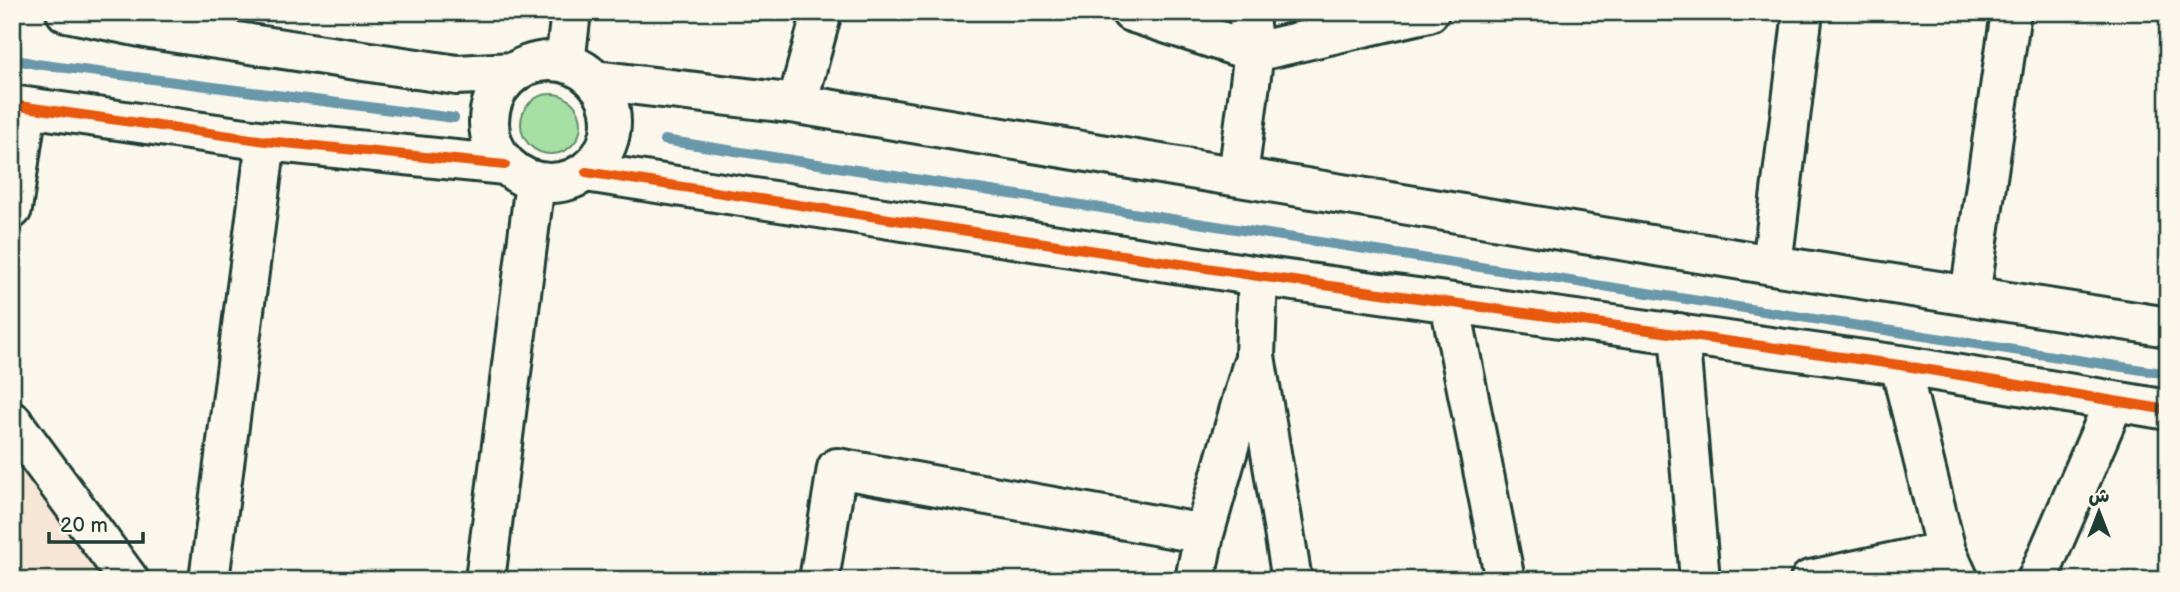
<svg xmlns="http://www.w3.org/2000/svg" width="2180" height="592" viewBox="0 0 2180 592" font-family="'Balsamiq Sans','Playpen Sans Arabic',sans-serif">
<rect width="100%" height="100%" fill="#fbf7ec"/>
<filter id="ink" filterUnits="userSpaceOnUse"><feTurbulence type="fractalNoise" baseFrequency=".0143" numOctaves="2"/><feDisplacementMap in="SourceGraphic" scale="14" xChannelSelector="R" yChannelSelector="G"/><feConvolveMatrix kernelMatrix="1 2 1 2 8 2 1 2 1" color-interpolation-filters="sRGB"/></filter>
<g filter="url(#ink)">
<!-- built -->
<path fill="#f7e6d5" d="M12 444 113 580H12Z"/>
<!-- green -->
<path fill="#a5dfa4" stroke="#628e6c" stroke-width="2" d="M521 124a30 30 0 1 1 60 0a30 30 0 1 1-60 0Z"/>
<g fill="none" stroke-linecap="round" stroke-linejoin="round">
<!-- stream -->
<path stroke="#6998ab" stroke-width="10" d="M12 59 36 64 454 118
M664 140 2168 374"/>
<!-- minor casing -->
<g stroke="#1f3d34" stroke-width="44">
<path id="minor" d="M66 12 150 29 457 75 514 72
M1131 12 1254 52 1429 12
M489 122a61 61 0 1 1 122 0a61 61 0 1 1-122 0Z
M565 63 571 12
M595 80 797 104 1772 265 2168 327
M797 104 822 12
M12 105 266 141 505 165
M586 172 1258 276 1900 365 2168 410
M1238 176 1254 52 1248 12
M12 209 27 108
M1772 265 1803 12
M1258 276 1255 356 1292 580
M1970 296 2011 12
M1450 303 1505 580
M1679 333 1700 580
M1900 365 1946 551 1959 580
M12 421 129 580
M209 580 266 141
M485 580 535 182
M819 580 837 468 1204 534
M1195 580 1204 534 1252 366
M1810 580 1946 551
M2037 580 2114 402"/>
</g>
<!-- minor -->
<use href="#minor" stroke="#fbf7ec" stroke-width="38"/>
<!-- cycleway casing -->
<g stroke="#fbf7ec" stroke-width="15">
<path id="cycleway" d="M12 105 266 141 505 165
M586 172 1258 276 1900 365 2168 410"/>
</g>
<!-- cycleway -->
<use href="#cycleway" stroke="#e8590c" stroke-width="10"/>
</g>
</g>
<!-- margin -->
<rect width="2180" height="592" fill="none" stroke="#fbf7ec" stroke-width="42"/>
<rect x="21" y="21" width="2138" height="550" fill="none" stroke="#1f3d34" stroke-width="2.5" filter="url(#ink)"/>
<!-- north arrow -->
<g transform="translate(2099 512)" stroke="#fbf7ec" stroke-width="5" paint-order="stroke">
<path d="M0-5L12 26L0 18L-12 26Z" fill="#1f3d34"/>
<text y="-10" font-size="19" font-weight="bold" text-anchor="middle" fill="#1f3d34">ش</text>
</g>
<!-- scale -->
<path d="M49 532v10h94v-10" fill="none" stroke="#1f3d34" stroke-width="3.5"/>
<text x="60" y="532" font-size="21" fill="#1f3d34" stroke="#fbf7ec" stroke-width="5" paint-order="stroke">20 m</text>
</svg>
